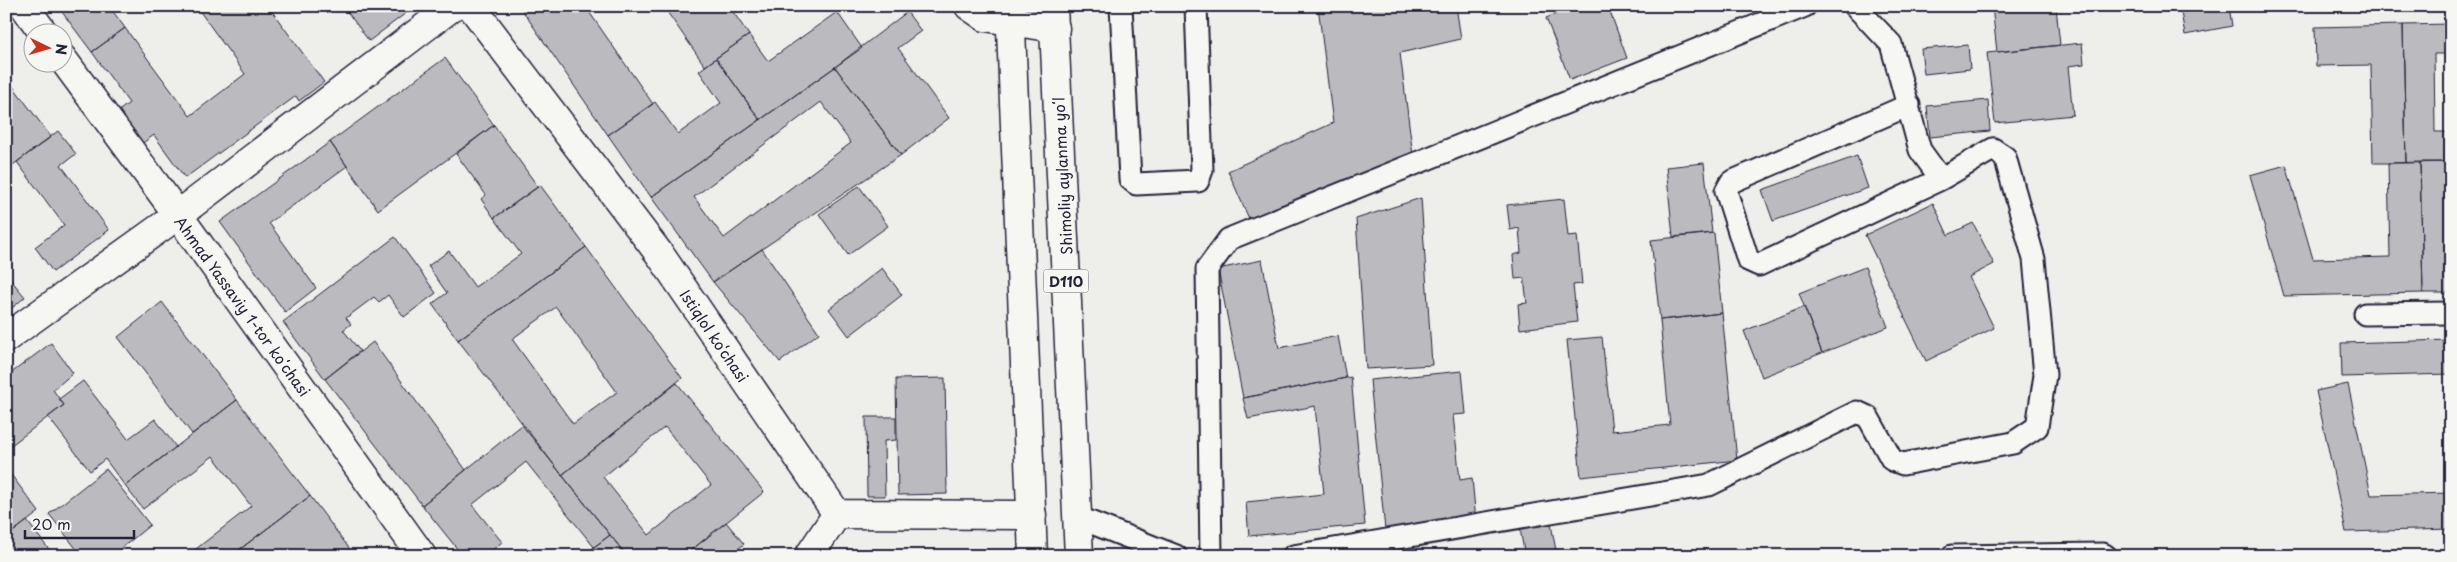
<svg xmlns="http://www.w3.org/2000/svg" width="2457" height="562" viewBox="0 0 2457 562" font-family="'Playpen Sans',sans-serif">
<rect width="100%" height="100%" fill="#eeeeeb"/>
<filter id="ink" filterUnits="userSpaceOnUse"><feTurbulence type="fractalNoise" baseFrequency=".02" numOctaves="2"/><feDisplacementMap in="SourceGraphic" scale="10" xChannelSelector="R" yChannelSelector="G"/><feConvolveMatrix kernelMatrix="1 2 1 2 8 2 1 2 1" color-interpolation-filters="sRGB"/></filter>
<g filter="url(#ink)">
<!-- building -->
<path fill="#bbbbbf" stroke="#22223b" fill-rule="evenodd" d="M61 6H109L125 28 92 52 59 8Z
M196 6H268L324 82 299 101 296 96 185 178 154 135 140 145 116 113 129 103 92 52 125 28 190 116 245 74Z
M343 6H413L414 7 369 41Z
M585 6 653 104 608 135 520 7Z
M663 6H729L749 35 705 66Z
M1318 6H1456L1461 39 1400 53 1413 156 1250 221 1228 171 1333 123Z
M1576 6H1608L1627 58 1570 80 1546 18Z
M1992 6H2029V10L2056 7 2060 45 1997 52Z
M2180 6H2229L2232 26 2185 35Z
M837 12 862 48 760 120 716 58 749 35 768 61Z
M907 12 921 31 898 48 949 118 901 155 835 67Z
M2451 24V54H2434L2435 132H2451V162L2406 163 2403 25Z
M2403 25 2406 163H2373L2371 65 2316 66 2315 27Z
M2082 43 2084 64 2068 66 2073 115 1995 123 1987 53Z
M1968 45 1970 69 1924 74 1921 49Z
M445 58 494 125 378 210 330 142Z
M716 58 760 120 651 197 608 135 655 102 678 134 721 103 699 71Z
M835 67 901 155 713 282 651 197ZM821 102 851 143 724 238 694 197Z
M6 77 51 137 6 170Z
M1988 100 1990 131 1930 137 1927 106Z
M494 125 538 187 494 218 481 199 486 195 456 154Z
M58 131 76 154 61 165 109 230 53 272 35 247 64 225 17 162Z
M330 142 347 166 269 223 316 288 285 312 220 222Z
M1857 156 1868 188 1773 221 1762 190Z
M2420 162 2423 293 2284 296 2250 175 2286 165 2313 259 2390 257 2388 163Z
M2420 162H2451V293H2423Z
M1704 163 1712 233 1673 237 1666 167Z
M540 185 586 247 458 340 432 304 447 293 428 266 449 251 475 287 521 254 494 218Z
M859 186 888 226 848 255 819 214Z
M1421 198 1432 365 1366 369 1356 219Z
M1564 199 1568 236 1577 235 1582 284 1573 285 1577 322 1520 329 1518 304 1527 303 1524 278 1515 279 1513 255 1521 253 1519 228 1510 230 1507 205Z
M1933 203 1948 235 1973 223 1994 264 1969 277 1994 328 1926 361 1865 235Z
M1714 233 1722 313 1660 320 1651 240Z
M395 237 436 293 404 317 388 295 379 302 374 297 346 318 351 324 343 330 360 351 325 379 283 322Z
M586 247 682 378 562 475 458 340ZM556 307 617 392 573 424 512 339Z
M762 249 819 333 780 362 713 282Z
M1262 260 1279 348 1338 336 1346 378 1243 398 1218 269Z
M1865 267 1888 327 1822 353 1799 293Z
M882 268 902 295 849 336 829 309Z
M6 274 25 297 6 313Z
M162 302 237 400 192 434 118 337Z
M1804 307 1822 353 1762 377 1744 331Z
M1722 313 1737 460 1581 477 1567 340 1602 337 1612 431 1670 425 1660 320Z
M2451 340V374L2342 377 2341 343Z
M373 342 466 470 422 505 325 379Z
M51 343 73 373 53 390 64 405 6 449V377Z
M1462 371 1466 414 1453 415 1460 480 1472 478 1476 521 1385 530 1370 380Z
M1351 377 1365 525 1249 536 1246 502 1324 494 1315 406 1248 419 1243 398Z
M945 378 947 494 898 495 896 379Z
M83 381 128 439 155 419 176 447 125 486 105 459 90 471 48 417 64 405 59 399Z
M677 383 764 492 684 556H627L562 475ZM665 427 711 485 649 535 603 477Z
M2348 384 2371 495 2451 493V529L2346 532 2316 391Z
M237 400 310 496 231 556H187L251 506 213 456 143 509 125 486Z
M866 417H896V440L884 441 885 496H867Z
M522 425 610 535 594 547 526 462 472 505 502 542 485 556H463L422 505Z
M6 468 39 512 6 537Z
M106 469 150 525 112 556H82L49 514Z
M310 496 355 556H231Z
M27 521 54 556H6V537Z
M726 522 744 544 730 556H684Z
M1551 524 1557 556H1525L1520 529Z
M610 535 627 556H584L594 547Z"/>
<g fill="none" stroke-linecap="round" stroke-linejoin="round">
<!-- lane casing -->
<g stroke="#22223b" stroke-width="25">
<path id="lane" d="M1121 6 1130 179 1136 184 1198 181 1202 170 1196 6
M1909 105 1731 182 1726 191 1748 260 1759 265 1941 179
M2365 314 2451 313
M1077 517 1176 556
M1211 556 1207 269 1229 239 1805 6
M1293 556 1709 485 1857 412 1868 417 1892 460 1903 464 2013 443 2037 427 2045 375 2034 259 2005 157 1993 149 1941 179 1920 150 1891 44 1855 6
M1952 556 2103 554 2106 556"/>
</g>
<!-- street casing -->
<g stroke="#22223b" stroke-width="31">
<g id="street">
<path d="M24 6 43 32"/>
<path id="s1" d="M471 6 661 256 837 514 1032 515"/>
<path d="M62 58 178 215 422 556"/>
<path d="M6 338 178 215 453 6"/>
<path d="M809 556 837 514"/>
</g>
</g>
<!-- secondary casing -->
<g stroke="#22223b" stroke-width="31">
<path id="secondary" d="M969 6 985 17 1055 28"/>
</g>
<!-- primary casing -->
<g stroke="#22223b" stroke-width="31">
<path id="primary" d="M1010 6 1033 556
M1053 6 1079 556"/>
</g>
<!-- lane -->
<use href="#lane" stroke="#f6f6f2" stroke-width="21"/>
<!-- street -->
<use href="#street" stroke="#f6f6f2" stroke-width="28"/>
<!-- secondary -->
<use href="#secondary" stroke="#f6f6f2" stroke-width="28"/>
<!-- primary -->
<use href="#primary" stroke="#f6f6f2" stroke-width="28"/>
</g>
</g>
<g text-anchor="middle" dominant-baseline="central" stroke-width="4" stroke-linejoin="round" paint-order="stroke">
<!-- shield labels -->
<rect fill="#f6f6f2" stroke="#626272" stroke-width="1" x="1043.5" y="269.5" width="45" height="23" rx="4"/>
<g font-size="14" font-weight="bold" fill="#22223b">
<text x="1066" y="281">D110</text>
</g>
<!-- street labels -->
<g font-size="15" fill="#22223b" stroke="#f6f6f2">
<text transform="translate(1062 176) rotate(-93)">Shimoliy aylanma yoʻl</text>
<text transform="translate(243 306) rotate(54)">Ahmad Yassaviy 1-tor koʻchasi</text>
<text stroke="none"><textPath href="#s1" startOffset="410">Istiqlol ko‘chasi</textPath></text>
</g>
</g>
<!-- margin -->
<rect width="2457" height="562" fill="none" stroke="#f6f6f2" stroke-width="25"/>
<rect x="12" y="12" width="2432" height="537" fill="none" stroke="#22223b" stroke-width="2" filter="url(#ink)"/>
<!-- north arrow -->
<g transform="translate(48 48) rotate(95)"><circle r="24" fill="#f6f6f2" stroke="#a1a1a9"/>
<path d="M0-4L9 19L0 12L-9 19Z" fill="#c8321e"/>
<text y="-8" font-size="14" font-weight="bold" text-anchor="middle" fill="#22223b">N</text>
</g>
<!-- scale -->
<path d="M25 530v8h109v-8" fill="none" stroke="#22223b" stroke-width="2.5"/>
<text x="32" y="530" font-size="15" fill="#22223b" stroke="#f6f6f2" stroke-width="4" paint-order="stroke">20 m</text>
</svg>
